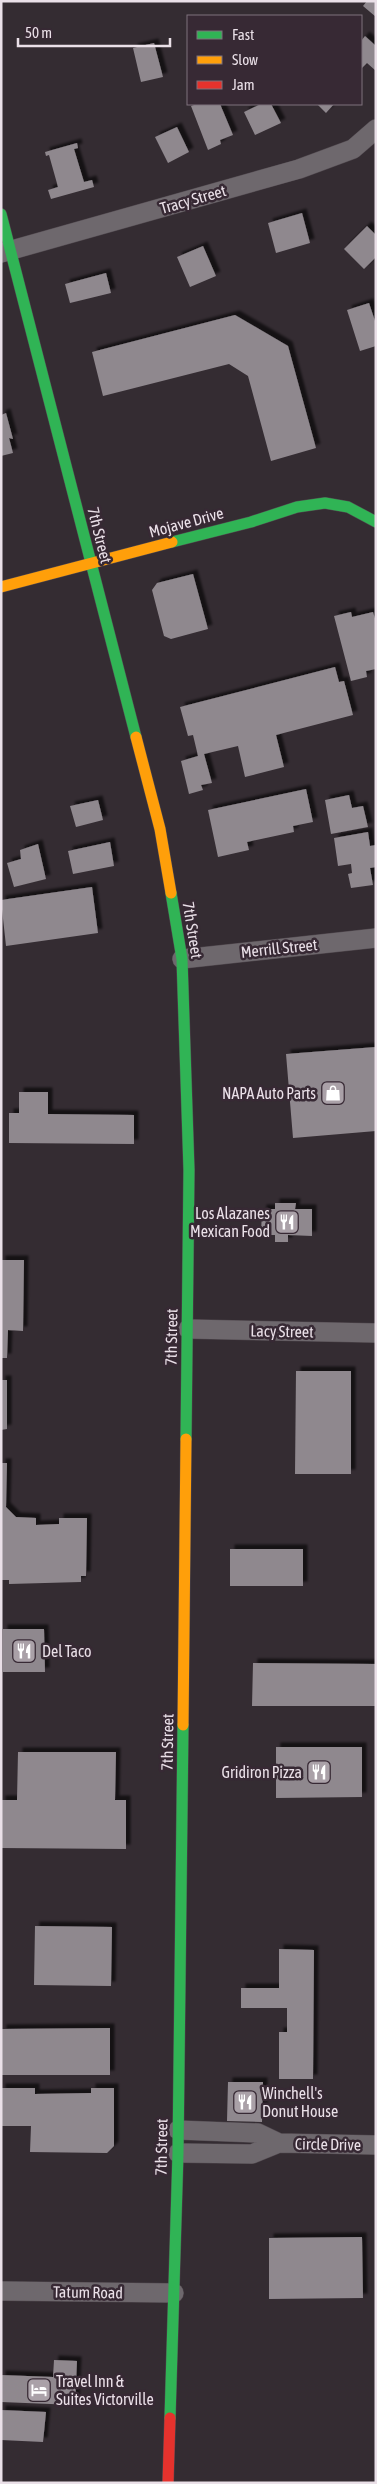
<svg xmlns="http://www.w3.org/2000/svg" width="377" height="2484" viewBox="0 0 377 2484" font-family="'Asap Condensed',sans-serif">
<defs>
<filter id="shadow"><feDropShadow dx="4.5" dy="-4.5" stdDeviation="1" flood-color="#0009"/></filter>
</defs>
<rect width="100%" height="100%" fill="#342c32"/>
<!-- building -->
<path fill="#8f888e" filter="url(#shadow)" d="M367 1H376V17L363 6Z
M365 36 376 46V71L367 63 361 69V41Z
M154 43 163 77 141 82 133 48Z
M197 104H220L233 135 220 140 221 144 208 150 191 106Z
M261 104H271L281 123 255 135 244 112Z
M317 104H334L326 113Z
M177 127 189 152 168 163 155 137Z
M77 143 78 148 74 149 84 182 92 180 94 187 51 199 48 190 58 187 49 155 46 156 45 152Z
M302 213 310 243 276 253 268 223Z
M367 226 376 235V257L364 269 344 249Z
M203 246 216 276 190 287 177 257Z
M106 273 111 293 70 303 65 284Z
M369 303 376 324V346L360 351 347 310Z
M235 315 288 346 316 448 271 461 248 376 229 364 103 396 92 352Z
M6 413 13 439 9 438 13 453 1 456V415Z
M193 574 208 629 171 639 164 636 152 590 157 583Z
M351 612 352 617 373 612 376 622V669L366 671 367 677 351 681 334 616Z
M335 667 339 682 344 681 353 715 276 735 284 767 245 777 238 746 204 754 212 783 201 785 203 790 189 794 181 761 198 756 193 735 188 736 180 707Z
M306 789 313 822 293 826 294 832 247 842 249 850 218 857 208 810Z
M349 795 352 808 363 806 368 827 331 834 325 800Z
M98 800 103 820 76 827 70 806Z
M368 832 370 846 376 845V867L370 868 373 885 351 888 348 874 352 873 351 864 338 866 334 838Z
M110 842 114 866 73 874 68 851Z
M38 844 46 879 14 887 7 863 21 859 20 850Z
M92 887 98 933 6 946 1 900Z
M376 1047V1131L293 1138 286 1054Z
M19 1092H48V1114L134 1115V1144L9 1143V1113H19Z
M275 1203H296L295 1209H312V1236L288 1235V1242H275V1235H261L262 1209H275Z
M1 1260H24L23 1331 8 1330 7 1358H1Z
M296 1371H351V1474H295Z
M1 1380H7V1429L1 1430Z
M1 1463H7L6 1507 16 1517 36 1518V1525L59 1524V1518H87L86 1576H81V1582L9 1584V1580H1Z
M230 1549H303V1586H230Z
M3 1629H44L45 1672H3Z
M253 1663 376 1664V1706H252Z
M276 1747H362V1797L276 1798Z
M18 1752H116L115 1800H126V1849L1 1848V1800H17Z
M35 1926 112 1927 111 1986 34 1985Z
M279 1949 314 1950 313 2079H279V2032H287V2008H241V1988H279Z
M110 2028V2075H2V2029Z
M228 2082H263L262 2122 227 2121Z
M1 2088H35V2094L91 2093V2088H114V2146L107 2153 30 2152 31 2126H1Z
M362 2237 363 2298 269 2299V2238Z
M54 2360 77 2361 75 2405 1 2402V2375L53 2377Z
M1 2410 46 2412 43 2442 1 2440Z"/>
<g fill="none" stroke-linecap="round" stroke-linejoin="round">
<!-- street casing -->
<g stroke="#51494f" stroke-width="20">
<path id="street" d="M1 253 299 169 353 149 376 129
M182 959 376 938
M188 1329 376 1333
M178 2130 258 2133 279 2143
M178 2153 252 2154 279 2143 376 2145
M1 2291 174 2293"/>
</g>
<!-- fast casing -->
<g stroke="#51494f" stroke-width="12">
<path id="fast" d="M1 214 136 737
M172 542 251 522 297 507 325 503 348 507 376 522
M171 893 182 959 189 1170 186 1439
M170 2418 178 2153 183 1725"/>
</g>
<!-- slow casing -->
<g stroke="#51494f" stroke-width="12">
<path id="slow" d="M1 587 172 542
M136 737 160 829 171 893
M183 1725 186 1439"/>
</g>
<!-- jam casing -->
<g stroke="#51494f" stroke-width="12">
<path id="jam" d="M168 2483 170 2418"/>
</g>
<!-- street -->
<use href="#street" stroke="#6e686d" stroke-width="19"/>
<!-- fast -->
<use href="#fast" stroke="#30b455" stroke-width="11"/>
<!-- slow -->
<use href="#slow" stroke="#ff9f0a" stroke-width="11"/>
<!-- jam -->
<use href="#jam" stroke="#e5322d" stroke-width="11"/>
</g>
<!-- icons -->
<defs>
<g id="shop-square" transform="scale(1.25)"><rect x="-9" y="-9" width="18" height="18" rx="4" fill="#aaa1a8" stroke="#372934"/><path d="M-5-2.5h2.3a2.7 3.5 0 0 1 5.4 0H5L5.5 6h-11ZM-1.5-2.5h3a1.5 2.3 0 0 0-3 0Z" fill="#fff"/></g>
<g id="restaurant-square" transform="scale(1.25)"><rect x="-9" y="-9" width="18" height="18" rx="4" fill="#aaa1a8" stroke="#372934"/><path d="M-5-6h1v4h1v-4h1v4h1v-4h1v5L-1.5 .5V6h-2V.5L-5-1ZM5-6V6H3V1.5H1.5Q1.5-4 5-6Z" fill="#fff"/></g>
<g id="hotel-square" transform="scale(1.25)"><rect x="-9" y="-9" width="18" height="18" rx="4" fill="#aaa1a8" stroke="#372934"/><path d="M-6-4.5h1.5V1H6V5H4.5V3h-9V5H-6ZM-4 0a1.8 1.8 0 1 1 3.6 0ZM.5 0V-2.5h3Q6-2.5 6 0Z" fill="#fff"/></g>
</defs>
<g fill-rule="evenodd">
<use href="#shop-square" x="333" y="1093"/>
<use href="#restaurant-square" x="287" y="1222"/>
<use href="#restaurant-square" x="24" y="1651"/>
<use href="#restaurant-square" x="319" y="1772"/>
<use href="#restaurant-square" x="245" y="2102"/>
<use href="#hotel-square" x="39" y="2390"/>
</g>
<g text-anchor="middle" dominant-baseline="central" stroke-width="5" stroke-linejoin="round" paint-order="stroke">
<!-- street labels -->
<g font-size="16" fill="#eae0e8" stroke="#372934">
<text transform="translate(193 199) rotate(-16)">Tracy Street</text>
<text transform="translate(186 522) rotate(-15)">Mojave Drive</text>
<text transform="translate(100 535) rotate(76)">7th Street</text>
<text transform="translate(193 930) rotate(81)">7th Street</text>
<text transform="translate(279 948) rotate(-6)">Merrill Street</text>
<text transform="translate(282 1331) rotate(1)">Lacy Street</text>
<text transform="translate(171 1337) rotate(-89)">7th Street</text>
<text transform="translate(167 1742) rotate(-89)">7th Street</text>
<text transform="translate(328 2144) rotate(1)">Circle Drive</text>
<text transform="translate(161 2147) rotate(-89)">7th Street</text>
<text transform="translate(88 2292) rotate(1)">Tatum Road</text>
</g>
<!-- poi labels -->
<g font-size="16" fill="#eae0e8" stroke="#372934" text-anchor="end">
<text x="316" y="1093">NAPA Auto Parts</text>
<text x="270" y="1213">Los Alazanes<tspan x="270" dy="18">Mexican Food</tspan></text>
<text x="42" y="1651" text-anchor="start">Del Taco</text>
<text x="302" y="1772">Gridiron Pizza</text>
<text x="262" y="2093" text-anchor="start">Winchell's<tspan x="262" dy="18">Donut House</tspan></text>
<text x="56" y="2381" text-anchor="start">Travel Inn &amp;<tspan x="56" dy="18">Suites Victorville</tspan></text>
</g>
</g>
<!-- border -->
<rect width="377" height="2484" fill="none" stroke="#eae0e8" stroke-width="5"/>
<!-- legend -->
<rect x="187" y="15" width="175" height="90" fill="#372934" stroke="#7f727c"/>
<rect x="197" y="31" width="25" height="8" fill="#30b455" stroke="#7f727c"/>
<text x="232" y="40" font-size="15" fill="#eae0e8">Fast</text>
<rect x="197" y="56" width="25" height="8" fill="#ff9f0a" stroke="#7f727c"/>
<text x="232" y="65" font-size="15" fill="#eae0e8">Slow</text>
<rect x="197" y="81" width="25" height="8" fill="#e5322d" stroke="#7f727c"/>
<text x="232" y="90" font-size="15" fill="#eae0e8">Jam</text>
<!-- scale -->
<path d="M18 38v8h152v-8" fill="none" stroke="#eae0e8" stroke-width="2.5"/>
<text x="25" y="38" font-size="15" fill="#eae0e8" stroke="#372934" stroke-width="4" paint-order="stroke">50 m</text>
</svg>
